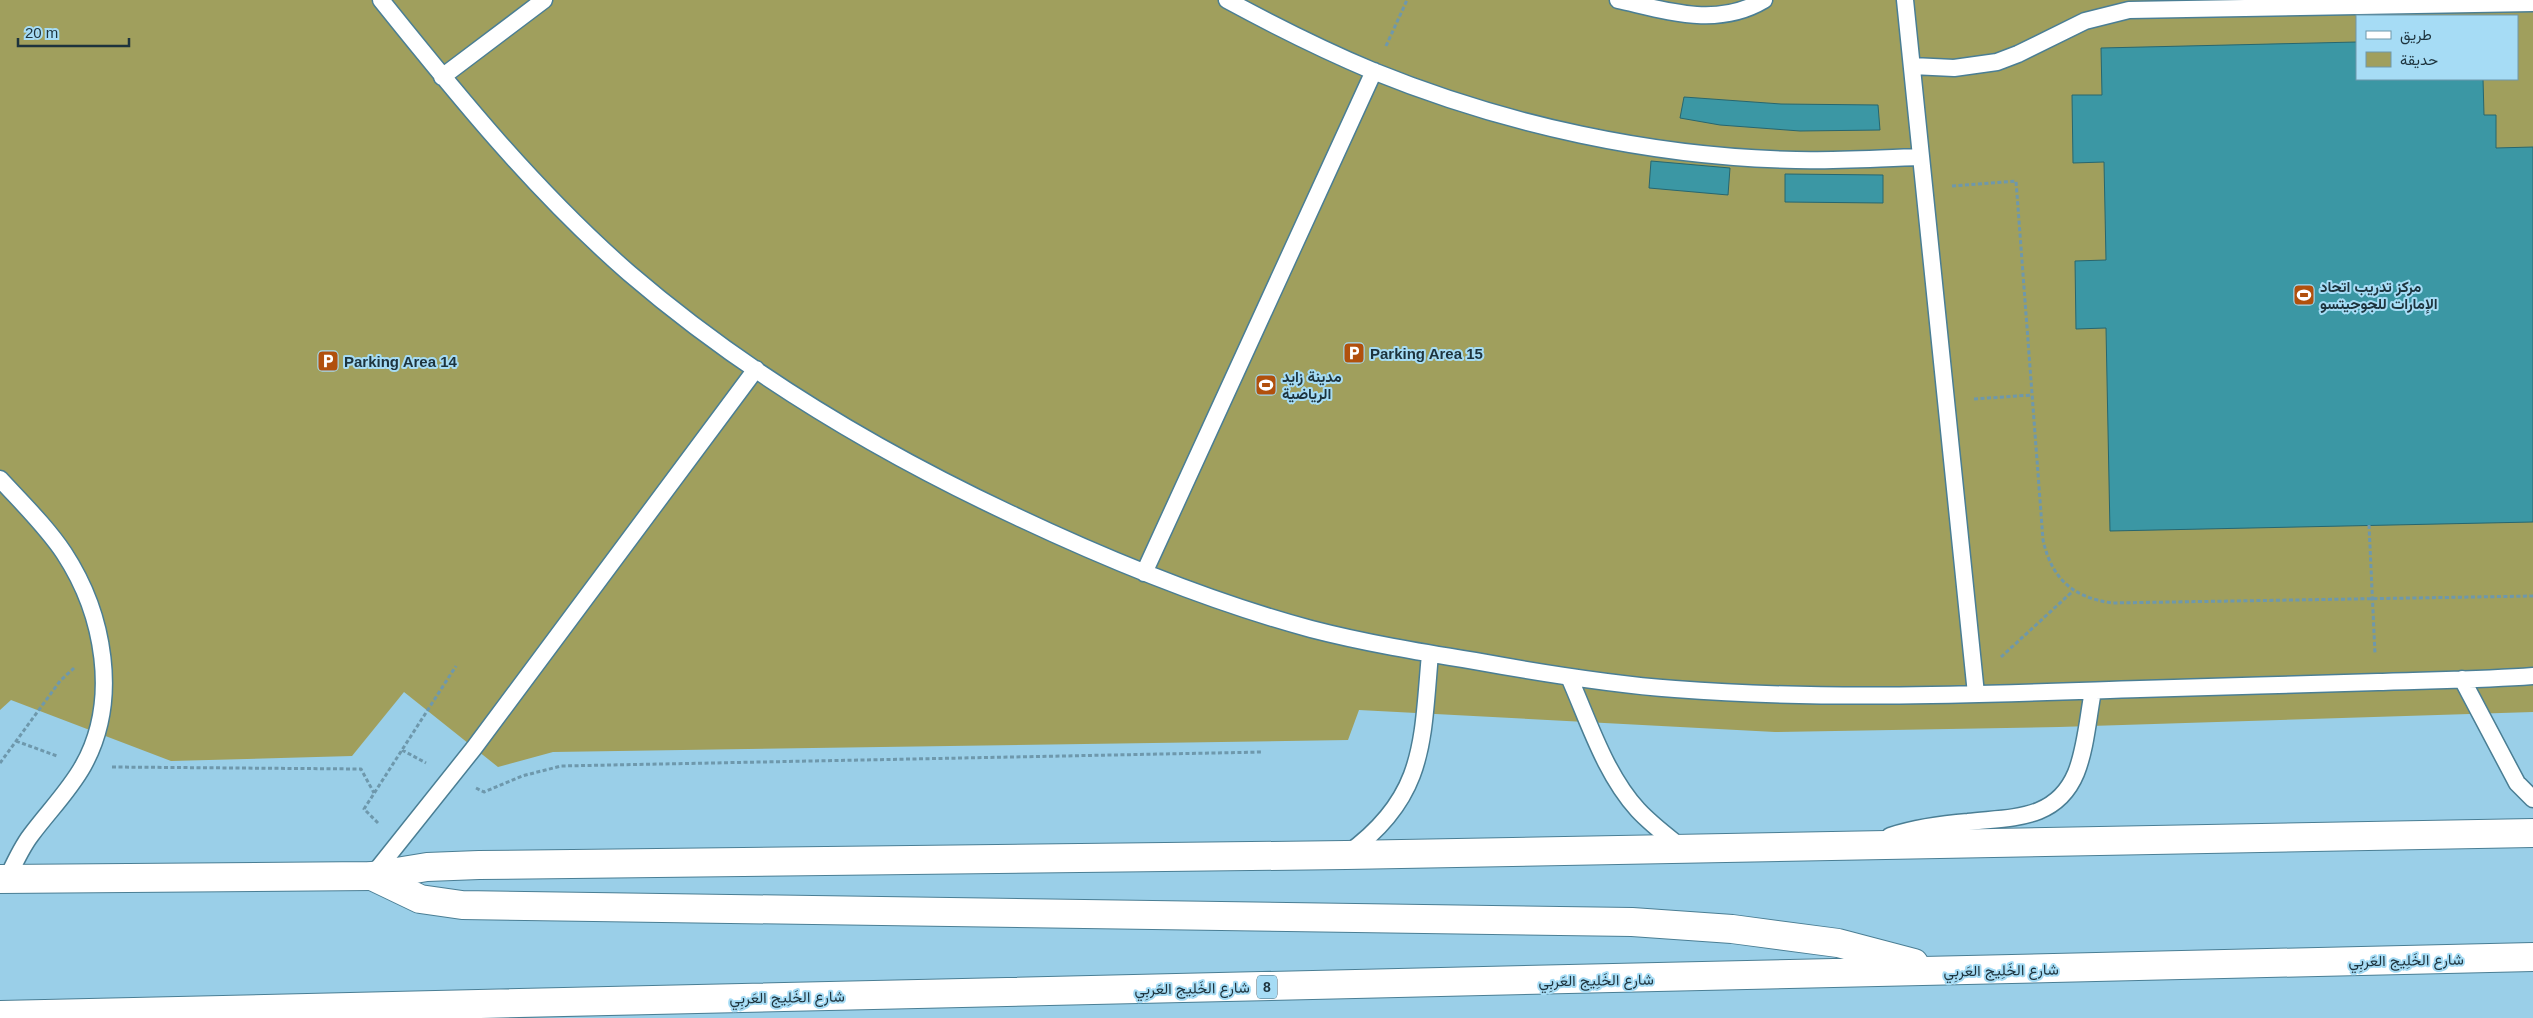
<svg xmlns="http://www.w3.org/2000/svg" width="2533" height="1018" viewBox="0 0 2533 1018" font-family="Arial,Vazirmatn,sans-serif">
<rect width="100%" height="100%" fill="#9acfe8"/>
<!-- green -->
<path fill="#a09f5d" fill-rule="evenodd" d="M0 0H2533V712L2059 727 1775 732 1359 710 1348 740 553 752 498 767 404 692 352 756 171 761 11 700 0 710ZM2357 16H2517V79H2357Z"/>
<!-- building -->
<path fill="#3b97a4" stroke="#27666f" d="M2357 42V79H2483L2484 115H2496V148L2533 147V522L2110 531 2106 328 2076 329 2075 261 2106 260 2104 162 2073 163 2072 95H2102L2101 48Z
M1684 97 1781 104 1878 105 1880 130 1800 131 1720 125 1680 118Z
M1651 161 1730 168 1728 195 1649 188Z
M1785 174 1883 175V203L1785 202Z"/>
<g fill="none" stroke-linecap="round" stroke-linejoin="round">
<!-- service casing -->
<g stroke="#4a7e94" stroke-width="19">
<path id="service" d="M381 0C458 96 535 191 629 273 743 371 875 450 1011 514 1108 560 1207 601 1311 629 1365 643 1420 652 1475 661 1541 673 1608 684 1675 689 1830 701 1985 694 2140 689 2219 687 2299 684 2378 682 2430 680 2482 680 2533 676
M1227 0C1275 26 1323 50 1373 71 1506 125 1653 157 1796 160 1838 161 1880 158 1921 157
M1618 0C1668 11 1717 28 1764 0
M1905 0 1976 694
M1912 66 1954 68 1997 62 2018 54 2085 21 2129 10 2533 3
M442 77 544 0
M0 479C22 503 46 526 64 553 104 614 120 700 83 766 69 791 48 812 31 835 21 848 14 864 7 879
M1144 573 1374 71
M1569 677C1589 722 1605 774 1638 810 1652 825 1667 836 1682 848
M2462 679 2517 783 2533 799
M1890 836C1915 828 1942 824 1968 822 2011 817 2056 821 2076 773 2086 748 2088 717 2093 691
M1347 854C1426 797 1422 742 1430 654
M372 876 474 748 756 369"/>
</g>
<!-- primary casing -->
<g stroke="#4a7e94" stroke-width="30">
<path id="primary" d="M0 879 372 876 427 867 479 865 1346 855 2533 833"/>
</g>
<!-- trunk casing -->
<g stroke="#4a7e94" stroke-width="30">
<path id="trunk" d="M372 876 420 899 462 905 1632 922 1732 929 1838 943 1914 963
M0 1015 2533 957"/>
</g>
<!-- path -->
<path stroke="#6e98ac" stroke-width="3" stroke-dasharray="4 2.5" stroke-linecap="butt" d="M1386 46 1407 0
M1952 186 2016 181 2043 540C2052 579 2072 597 2112 603L2533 596
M1974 399 2032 395
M2369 525 2375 654
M2001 657 2073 591
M16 741 57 756
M402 750 426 763
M0 763 60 681 74 668
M112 767 361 769 374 793
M476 788 484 792 522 776 561 766 1263 752
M378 823 364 809 456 666"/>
<!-- service -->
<use href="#service" stroke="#fff" stroke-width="16"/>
<!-- primary -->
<use href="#primary" stroke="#fff" stroke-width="28"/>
<!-- trunk -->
<use href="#trunk" stroke="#fff" stroke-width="28"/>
</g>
<!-- icons -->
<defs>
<g id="stadium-square" transform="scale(1.125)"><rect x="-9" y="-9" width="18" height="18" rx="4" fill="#b1500d" stroke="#a6dcf5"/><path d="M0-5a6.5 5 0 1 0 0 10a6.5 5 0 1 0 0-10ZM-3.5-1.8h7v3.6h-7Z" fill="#fff"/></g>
<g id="parking-square" transform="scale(1.125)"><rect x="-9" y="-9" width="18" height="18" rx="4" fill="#b1500d" stroke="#a6dcf5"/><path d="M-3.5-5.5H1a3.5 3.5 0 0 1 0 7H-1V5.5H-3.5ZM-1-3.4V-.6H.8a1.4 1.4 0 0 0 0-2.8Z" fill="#fff"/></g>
</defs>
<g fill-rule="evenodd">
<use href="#stadium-square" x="2304" y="295"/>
<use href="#parking-square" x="1354" y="353"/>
<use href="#parking-square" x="328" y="361"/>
<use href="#stadium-square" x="1266" y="385"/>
</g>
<g text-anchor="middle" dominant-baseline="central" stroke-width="4" stroke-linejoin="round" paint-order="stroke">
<!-- shield labels -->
<rect fill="#a6dcf5" stroke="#466674" stroke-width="1" x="1257" y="975.5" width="20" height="23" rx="4"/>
<g font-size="14" font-weight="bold" fill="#1d333d">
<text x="1267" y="987">8</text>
</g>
<!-- poi labels -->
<g font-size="15" font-weight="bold" fill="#1d333d" stroke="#a6dcf5" text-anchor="start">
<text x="2320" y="286">مركز تدريب اتحاد<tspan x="2320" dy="17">الإمارات للجوجيتسو</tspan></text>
<text x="1370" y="353">Parking Area 15</text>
<text x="344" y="361">Parking Area 14</text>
<text x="1282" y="376">مدينة زايد<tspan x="1282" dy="17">الرياضية</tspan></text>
</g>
<!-- street labels -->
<g font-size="15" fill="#1d333d" stroke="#a6dcf5">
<text transform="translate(2406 960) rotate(-1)">شارع الخَلِيج العَربِي</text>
<text transform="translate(2001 970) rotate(-1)">شارع الخَلِيج العَربِي</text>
<text transform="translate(1596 980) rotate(-1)">شارع الخَلِيج العَربِي</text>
<text transform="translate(1192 988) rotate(-1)">شارع الخَلِيج العَربِي</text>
<text transform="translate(787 997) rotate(-1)">شارع الخَلِيج العَربِي</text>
</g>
</g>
<!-- legend -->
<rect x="2356" y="15" width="162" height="65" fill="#a6dcf5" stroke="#6f98ab"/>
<rect x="2366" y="31" width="25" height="8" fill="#ffffff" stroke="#6f98ab"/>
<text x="2400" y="40" font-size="15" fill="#1d333d">طريق</text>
<rect x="2366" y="52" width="25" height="15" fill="#a09f5d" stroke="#6f98ab"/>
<text x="2400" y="65" font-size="15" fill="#1d333d">حديقة</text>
<!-- scale -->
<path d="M18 38v8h111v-8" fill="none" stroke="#1d333d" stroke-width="2.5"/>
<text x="25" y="38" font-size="15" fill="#1d333d" stroke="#a6dcf5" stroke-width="4" paint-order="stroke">20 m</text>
</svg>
